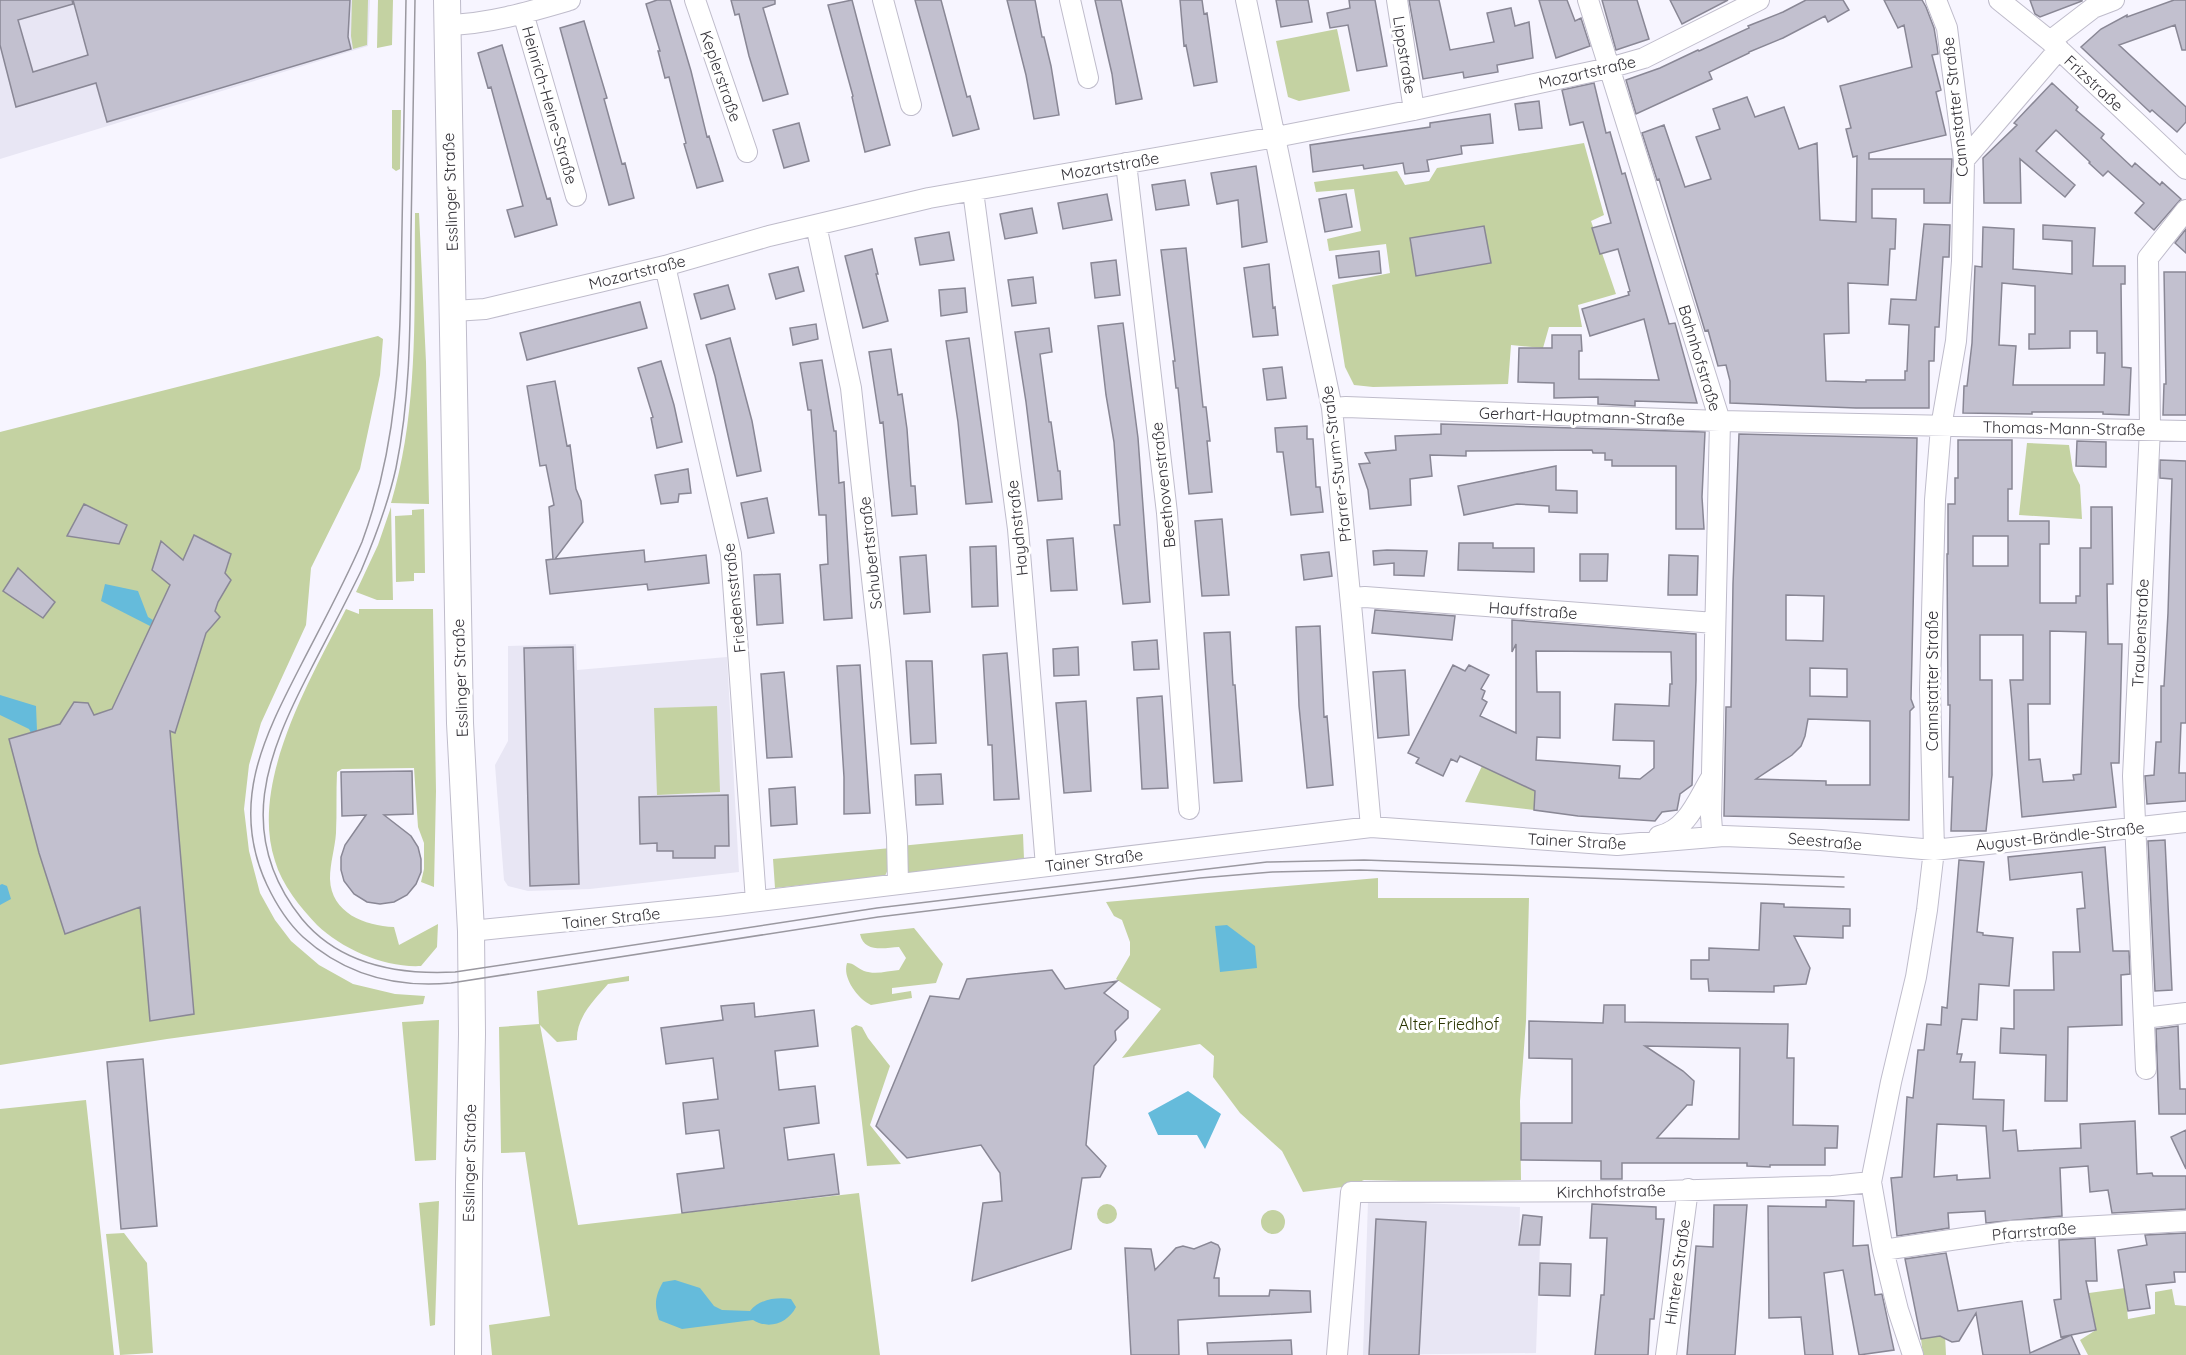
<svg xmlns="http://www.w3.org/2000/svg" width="2186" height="1355" viewBox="0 0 2186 1355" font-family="Quicksand,sans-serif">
<rect width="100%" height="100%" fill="#f7f5ff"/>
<!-- built -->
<path fill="#e8e6f4" d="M0 0H370L368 46 0 159Z
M576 644 577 670 727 657 739 872 590 889 528 891 508 886 504 880 495 765 508 741V646Z
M1368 1201 1520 1207 1519 1245H1540L1536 1353 1363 1355Z"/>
<!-- green -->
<path fill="#c4d2a2" d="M352 0H368L367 45 353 49 351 36Z
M378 0H393L392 45 377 48Z
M1337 29 1350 91 1299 101 1288 97 1276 41Z
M392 110H401L400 169 396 171 392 168Z
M1584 143 1604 215 1591 221 1616 294 1578 305 1582 327H1549L1543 348 1511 345 1508 384 1373 387 1354 385 1345 367 1332 285 1390 273 1386 244 1329 251 1327 239 1361 231 1354 189 1316 192 1314 182 1397 171 1405 185 1429 181 1437 168Z
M415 213H419L426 362 429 504 391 503C419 410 414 309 415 213Z
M378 336 383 339 380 375 360 469 311 568 306 625 261 723 249 765 244 809 249 851 260 893 275 920 291 941 319 965 353 984 395 994 425 996 423 1004 167 1039 0 1065V432Z
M2027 443 2069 445 2073 471 2080 485 2082 519 2019 515Z
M391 507 393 600H377L356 592 378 545Z
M424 509 425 573H414V581L396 582 395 516 412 515V510Z
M346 609 359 614V609H433L436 791 434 887 421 882 424 869V843L418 827 414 768 342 769 337 772C336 792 337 813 336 833 335 848 330 863 330 879 331 913 365 926 394 927L399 945 438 924 437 947 421 966C385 968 342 949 317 925 300 907 282 885 275 861 249 782 311 678 346 609Z
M717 706 720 792 657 795 654 708Z
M1482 766 1521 784 1537 772 1534 810 1465 802Z
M1023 834 1024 859 901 874 900 846Z
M891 848 889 867 885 876 775 888 773 859Z
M1378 878V898H1529L1526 1021 1520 1101 1521 1180 1443 1182 1364 1180 1350 1186 1303 1192 1282 1151 1240 1113 1213 1077 1214 1056 1200 1044 1122 1058 1161 1009 1116 979 1130 955V942L1122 920 1114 916 1106 902Z
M914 928 943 964 936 983 892 988V994L911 991 912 998 871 1005C858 999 842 978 847 963 854 963 857 968 864 971 875 975 888 971 899 970L906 958 899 947C884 948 864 953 860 934Z
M629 976V981L608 984C594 1000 576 1018 577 1040L557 1042 540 1025 578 1225 859 1193 880 1355H492L489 1325 550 1316 525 1152 501 1153 499 1027 539 1024 537 991Z
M439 1020 436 1160 415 1161 402 1022Z
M856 1025 862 1027 868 1038 890 1066 870 1125 901 1164 867 1166 851 1028Z
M86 1100 114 1355H0V1109Z
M439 1201 435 1325 430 1326 419 1203Z
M1097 1214a10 10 0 1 1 20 0a10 10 0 1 1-20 0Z
M1261 1222a12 12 0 1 1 24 0a12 12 0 1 1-24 0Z
M124 1233 147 1263 153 1353 120 1355 106 1234Z
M2125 1288 2128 1319 2155 1314V1292L2172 1289 2175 1305 2186 1306V1355H2088L2080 1340 2096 1330 2089 1293Z
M1945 1335 1946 1355H1923L1921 1339Z"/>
<!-- water -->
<path fill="#65bbdb" d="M105 584 138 591 148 617 153 620 150 626 101 601Z
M0 695 36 706 37 731 31 733 29 729 0 715Z
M2 884 7 886 11 899 0 905V885Z
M1227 925 1255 946 1257 968 1220 972 1215 926Z
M1188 1091 1221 1114 1205 1149 1197 1135H1158L1148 1113Z
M675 1280 700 1288 714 1306 722 1310 750 1311C759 1299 777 1297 791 1299L796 1307C788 1323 769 1330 753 1320L682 1329 659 1320C654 1305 655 1296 663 1282Z"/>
<!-- building -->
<path fill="#c2c0cf" stroke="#898795" stroke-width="1.5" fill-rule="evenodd" d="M0 0H72L73 4 18 20 33 72 88 55 73 0H350L348 37 351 49 107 122 96 83 16 107 0 45Z
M657 0H670L691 71 707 137 709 136 723 181 697 188 684 144 686 143 669 77 665 78 658 51H660L646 4Z
M731 0H775V4L763 8 788 94 763 101 749 56 739 14 735 15Z
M852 0 890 145 865 152 852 97 853 96 828 5Z
M915 0H941L967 97 970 96 979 129 953 136Z
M1007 0H1035L1042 37H1044L1051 66 1059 115 1034 119 1026 75Z
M1095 0H1121L1142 99 1116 104 1112 74Z
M1180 0H1202L1204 14 1207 13 1217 82 1194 86 1186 45 1184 46Z
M1276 0H1308L1312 22 1281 27Z
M1349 0H1375L1387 66 1357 71 1348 25 1330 28 1327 13 1350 8Z
M1409 0H1439L1450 50 1494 42 1487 13 1511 8 1515 26 1529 22 1533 58 1497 65 1498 72 1464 78 1463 72 1423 79Z
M1539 0H1567L1575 21 1581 18 1590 46 1556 58Z
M1602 0H1637L1649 39 1616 50Z
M1670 0H1728L1682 24Z
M1806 0H1843L1849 10 1828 22 1825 16 1783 38 1749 52V53L1709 72 1712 79 1636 114 1626 80 1660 68 1698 50 1699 51 1749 28 1748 26 1783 12Z
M1884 0H1922L1926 7 1934 28 1937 46 1938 54 1932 55 1941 90 1936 92 1946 135 1869 153V159H1952L1950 203H1924V189H1872V218L1896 219 1895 249H1890L1888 285 1848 283 1849 333 1824 334 1826 381 1866 382V380H1905V371H1907L1909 325 1889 324 1891 299 1916 300 1924 224 1950 225 1949 257H1943L1939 327H1935L1934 361H1929V408H1856L1730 403V381L1726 365 1718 366 1708 330 1705 331 1659 179 1657 180 1642 133 1664 125 1685 187 1711 179 1696 137 1720 129 1713 109 1747 97 1755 117 1784 107 1799 149 1817 143 1820 220 1856 222 1857 156 1853 157 1846 129 1851 128 1840 86 1912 67 1904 25 1898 28Z
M2030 0H2082V1L2040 17 2035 14Z
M2174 0H2186V50H2182L2175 25 2119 45 2186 107V122L2177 132 2152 110 2150 112 2081 47 2101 29 2127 15V17Z
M584 21 607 98 604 99 622 164 625 163 634 198 609 205 560 28Z
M502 45 547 199 550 198 557 225 515 237 507 210 523 206 491 87 488 88 478 53Z
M1594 83 1606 133 1610 132 1622 174 1625 173 1669 324 1675 323 1697 403 1635 401V406L1598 404V397L1554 398V383L1518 382 1519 348H1552V335H1581L1582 351H1579V379L1659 380 1644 319 1590 336 1582 309 1629 295 1628 292 1630 291 1618 249 1600 254 1592 228 1611 223 1583 122 1570 125 1562 90Z
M2052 83 2078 107 2076 110 2104 134 2101 138 2132 167 2135 163 2160 185 2162 182 2181 199 2154 230 2135 213 2144 203 2108 171 2103 176 2089 163 2090 162 2056 130 2036 151 2075 185 2065 197 2020 159 2021 203H1984L1983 158 2017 125 2014 123Z
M1539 101 1542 128 1519 130 1515 104Z
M1490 114 1493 143 1461 146 1462 154 1427 160 1429 171 1405 174 1403 163 1364 169 1363 165 1313 172 1310 145 1430 127V123Z
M799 123 809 161 784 168 773 130Z
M1256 166 1267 242 1242 247 1238 200 1217 204 1211 173Z
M1185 180 1189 205 1156 210 1152 185Z
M1107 194 1112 220 1063 229 1058 203Z
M1346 194 1352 227 1325 232 1319 199Z
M1032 208 1037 233 1005 239 1000 214Z
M2043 225 2095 228 2093 266H2125V284H2121L2122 367 2131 368 2129 415 2103 414V412H2032V414L1963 413 1964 386H1967L1972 343 1975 266 1982 267 1983 227 2014 229 2013 269 2072 274V241L2043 239ZM2002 283 2035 286V334H2029V349L2070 348V331H2097V353H2105L2104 385H2013L2016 346 1999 345Z
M1484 226 1491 263 1416 276 1410 238Z
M2186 229V253L2175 243Z
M949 232 954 260 920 265 915 238Z
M1186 248 1203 407H1206L1210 441H1207L1212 492 1189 494 1178 388H1176L1173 361H1175L1161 250Z
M872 249 878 274H876L888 321 863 328 845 256Z
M1379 251 1381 273 1339 278 1336 256Z
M1116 260 1120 295 1095 298 1091 263Z
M1269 264 1273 308 1275 307 1278 335 1253 337 1244 268Z
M798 267 804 291 776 299 769 274Z
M2164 272H2186V415H2163L2164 384H2166Z
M1033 277 1036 303 1012 306 1008 280Z
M728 285 735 309 701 319 694 294Z
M965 288 967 312 941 316 939 290Z
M640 302 647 328 527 360 520 333Z
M1123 323 1138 438 1150 602 1123 604 1114 525H1120L1114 442 1106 395 1098 326Z
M816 324 818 339 793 345 790 328Z
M1049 328 1052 352 1040 354 1049 422H1051L1058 471H1060L1062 499 1038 501 1026 402 1015 332Z
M730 338 752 421 761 471 737 476 715 376 706 345Z
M969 338 992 502 966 504 958 422 946 341Z
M891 349 898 395 902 394 907 429 911 486H915L917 514 892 516 883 422 880 423 869 352Z
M822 360 834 431H836L839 483 844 482 852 618 824 620 820 565 828 564 826 515H819L811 410H808L800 363Z
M661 361 674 405 682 442 657 448 651 418 653 417 638 368Z
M1282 367 1286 398 1267 400 1263 369Z
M555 381 567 446 570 445 576 489 581 501 583 522 555 559 644 550 645 562 706 555 709 583 648 590 647 584 550 594 546 560 553 559 549 507 554 505 546 465 540 466 527 386Z
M1441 424 1705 432 1702 497 1704 529H1676V466H1612V460H1605V453H1593L1592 450 1466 451V456L1430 455 1432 476 1410 479 1411 505 1370 509 1368 490 1359 464 1370 463 1365 453 1396 450 1395 436 1441 434Z
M1307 426V439H1313L1316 487H1320L1323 512 1291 515 1283 452H1277L1275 428Z
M1739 434 1917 438 1911 699 1914 707 1910 711 1909 820 1724 816 1726 707H1731L1733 584ZM1786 595 1824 596 1823 641 1786 640ZM1810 668 1847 669V697L1810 696ZM1808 719 1870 721V785H1826V781L1756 779 1792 755 1801 746 1805 736Z
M1958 440H2012V489H2008V521H2049V544H2040V603H2076V596H2080V548H2091V507H2112L2113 584H2107L2108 644H2122L2119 763H2111L2116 807 2022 817 2010 680H2023V635H1980V680H1992V775L1986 831H1951L1953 777H1949L1950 705H1948L1947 554H1948V504H1955V478H1958ZM1973 536H2008V566H1973ZM2050 631 2086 632 2081 774 2073 775 2074 780 2043 782 2040 759 2029 760 2028 704H2050Z
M2077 441 2106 442V467L2076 466Z
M2160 460 2186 461V723H2181L2179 773H2186V801L2147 804 2145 776 2154 775 2156 742H2161V686H2164L2168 613 2172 479 2160 478Z
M1556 466V490L1577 491V513L1549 512V506L1517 504 1464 515 1458 486Z
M688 469 691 493 679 494 678 502 661 504 655 475Z
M767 498 774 533 748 538 741 503Z
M84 504 127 525 119 544 67 536Z
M1222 519 1229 595 1202 596 1195 521Z
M194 535 231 554 225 573 231 580 218 602 215 611 220 617 206 633 175 733 170 731 194 1014 150 1021 140 907 65 934 39 853 9 739 60 724 74 702 88 703 94 715 112 709 170 585 152 570 161 541 183 560Z
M1073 538 1077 590 1051 591 1047 540Z
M1459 543H1493V548H1534V572L1458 570Z
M996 546 998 606 972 607 970 547Z
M1387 550 1427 551 1424 576 1394 575V563L1374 565 1373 551Z
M1329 552 1332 576 1304 580 1301 555Z
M1580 554H1608L1607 581H1580Z
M926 555 930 612 904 614 900 557Z
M1669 555 1698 556 1697 595H1668Z
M18 568 55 602 43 618 3 591Z
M780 574 783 623 757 625 754 575Z
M1375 610 1455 616 1452 640 1372 633Z
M1512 620 1696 634V680L1692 785 1680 794 1677 810 1662 812 1655 821 1578 816 1534 810 1535 791 1460 756 1457 762 1451 759 1443 776 1416 763 1419 758 1408 753 1453 665 1465 671 1469 665 1489 675 1481 689 1485 691 1482 699 1487 702 1480 716 1516 733V644L1512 652ZM1536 651 1671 652 1672 684H1670L1669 706 1615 704 1613 740 1654 741V768L1640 779 1619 778 1620 766 1536 760 1537 737 1560 738V692H1537Z
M1320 626 1324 717 1327 716 1333 785 1307 788 1299 706 1296 627Z
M1230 632 1233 685H1235L1242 781 1214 783 1204 633Z
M1157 640 1159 669 1134 670 1132 642Z
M573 647 579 884 530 886 524 648Z
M1078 647 1079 675 1054 676 1053 649Z
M1007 653 1019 799 994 800 992 745H988L983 655Z
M906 661H932L936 743 911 744Z
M860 665 870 813 844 814V777L837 666Z
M1405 670 1409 735 1378 738 1373 672Z
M784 672 792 757 767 758 761 674Z
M1162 696 1168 788 1142 789 1137 698Z
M1086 701 1091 791 1064 793 1056 703Z
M412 771 413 814 384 815 411 836 418 847 421 859V872L416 884 407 895 394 902 380 904 367 902 354 894 344 881 341 870V857L345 845 366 815 342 816 341 772Z
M941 774 943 804 916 805 915 775Z
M795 787 797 824 771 826 769 789Z
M728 795 729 846H715V858H673V851H657V843L640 844 639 797Z
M2165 840 2172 990 2155 991 2148 841Z
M2105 847 2113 951H2129L2130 974 2121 975 2122 1025 2068 1027 2067 1101H2045L2046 1055 2000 1053 2001 1028 2014 1029V990H2054L2053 952H2080L2077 909 2085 908 2082 872 2010 880 2008 857Z
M1959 860 1984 862 1977 932 1983 933V935L2013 938 2009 986 1979 984 1977 1020 1962 1019 1957 1054H1962L1960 1062H1975L1973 1099 2004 1100 2003 1131 2016 1130 2018 1151 2081 1148 2080 1124 2135 1121 2137 1174 2152 1173 2153 1176H2186V1209L2112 1213 2108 1190 2090 1192 2088 1166 2060 1168 2062 1216 1986 1223 1985 1211 1948 1213 1949 1228 1897 1236 1891 1178 1902 1177 1907 1097 1913 1098 1918 1050H1924L1927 1024 1941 1025 1942 1007 1947 1008ZM1937 1124 1986 1126 1990 1178 1957 1180V1175L1934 1177Z
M1761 903 1784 904V907L1850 909V926H1843V938L1794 936 1810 968 1806 984 1774 986V992L1709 991 1708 979H1691V960H1709V948L1759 950Z
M1052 970 1065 989 1117 981 1104 993 1128 1011V1018L1115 1031 1116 1040 1094 1066 1086 1145 1106 1166 1100 1177 1082 1178 1071 1249 972 1281 983 1203 1002 1201 1000 1173 981 1145 907 1158 876 1126 930 996 959 999 967 979Z
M754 1003 755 1017 814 1010 818 1046 775 1051 779 1090 815 1086 819 1123 784 1128 788 1160 834 1154 839 1194 682 1213 677 1174 724 1168 719 1130 686 1134 683 1103 718 1099 713 1058 666 1064 661 1028 723 1020 721 1006Z
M1604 1005H1625V1022L1788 1024 1787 1058H1794L1793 1125 1838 1126 1837 1148H1825V1165H1770V1167L1747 1166V1163H1622V1179H1601V1161L1521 1160V1123H1572V1059L1529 1058V1021L1603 1023ZM1645 1046 1740 1048 1739 1139 1657 1138 1687 1105H1692L1694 1081 1683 1071Z
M2178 1026 2180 1089H2186V1114H2159L2156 1029Z
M143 1059 157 1226 121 1229 107 1062Z
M2186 1130V1169L2171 1137Z
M1826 1200 1854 1201 1853 1246 1868 1245 1875 1295 1882 1294 1894 1350 1859 1355 1843 1270 1824 1273 1833 1355H1805L1801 1317 1769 1318 1768 1206 1826 1207Z
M1592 1204 1656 1207V1219H1664L1654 1319H1650L1648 1355H1595L1601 1295H1604L1607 1238H1590Z
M1714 1205H1747L1735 1355H1687L1696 1246 1713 1247Z
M1523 1215 1542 1217 1540 1245H1519Z
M1376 1219 1426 1222 1419 1355H1369Z
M2186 1233V1272H2174L2175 1282 2146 1285 2150 1308 2128 1311 2118 1250 2147 1245 2145 1235Z
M2095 1238 2097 1281H2086L2096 1330 2061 1337 2054 1300 2061 1299 2059 1240Z
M1211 1242 1218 1245 1220 1249 1214 1278H1219V1296H1269L1270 1290 1310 1291 1311 1312 1178 1320 1179 1355H1131L1125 1248 1151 1249 1155 1270 1176 1248 1183 1246 1194 1249Z
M1946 1253 1958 1311 2022 1301 2030 1353 2071 1335 2080 1355H1983L1976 1313 1959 1341 1952 1342 1940 1336 1921 1339 1905 1259Z
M1540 1263 1571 1264 1570 1296 1539 1295Z
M1291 1340 1292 1355H1208L1207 1343Z"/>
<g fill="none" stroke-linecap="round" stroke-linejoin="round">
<!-- minor casing -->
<g stroke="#bfbccb" stroke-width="22">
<path id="minor" d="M695 0 747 152
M883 0 911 105
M1070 0 1088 78
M1246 0 1332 408 1352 615 1371 827
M1397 0 1414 110
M1588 0 1720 421 1711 816 1712 830 1717 836
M1999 0 2050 41 2186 169
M523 13 576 196
M447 25C489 24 529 12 570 0
M2050 41 2093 8 2114 0
M1964 160 2059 49
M1126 163 1167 513 1189 809
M973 191 1018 529 1046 866
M816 225 851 388 880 651 897 837 898 884
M665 266 731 554 756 901
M454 311 485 309 599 282 665 266 769 236 929 198 1276 137 1414 110 1609 68 1644 58 1759 0
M1332 408 1346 407 1720 421 2186 431
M1351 598 1365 597 1715 623
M1659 836C1687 830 1697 801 1711 778
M471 931 718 906 1371 827 1617 845 1724 836 1821 840 1934 850 2186 822
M2144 1018 2186 1013
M2146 1069 2133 776 2150 429 2148 258 2186 210
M1883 1250 2012 1231 2186 1221
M1337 1355 1351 1192 1665 1191 1832 1186 1871 1182
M1666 1355 1688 1189
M1913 1355 1898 1310 1883 1250 1871 1182 1891 1082 1916 977 1927 910 1934 850 1930 690 1935 500 1941 427 1956 341 1962 261 1964 160 1947 28 1936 0"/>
</g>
<!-- major casing -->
<g stroke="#bfbccb" stroke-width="28">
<path id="major" d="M447 0 460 723 471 931 472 1034 469 1183 468 1355"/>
</g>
<!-- minor -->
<use href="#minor" stroke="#fff" stroke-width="20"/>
<!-- major -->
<use href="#major" stroke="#fff" stroke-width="26"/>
<!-- tram -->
<path stroke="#9a98a0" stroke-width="1.5" d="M406 0C404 76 403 152 402 228 400 339 401 436 362 542 344 584 322 624 301 665 264 737 229 804 267 885 276 904 288 923 303 937 345 975 396 988 451 983L878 917 1200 878 1272 872 1360 870 1844 887
M415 0C414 77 412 155 411 232 410 311 412 390 396 468 388 504 375 538 361 571 345 604 328 636 311 669 267 754 234 834 302 919 340 965 399 975 455 972L877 908 1267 862 1364 860 1844 877"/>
</g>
<g text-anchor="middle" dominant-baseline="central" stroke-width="6" stroke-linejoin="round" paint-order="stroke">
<!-- street labels -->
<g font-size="16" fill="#343238" stroke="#fff">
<text transform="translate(1405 55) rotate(81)">Lippstraße</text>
<text transform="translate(1587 72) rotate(-13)">Mozartstraße</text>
<text transform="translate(721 76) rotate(71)">Keplerstraße</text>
<text transform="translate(2094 83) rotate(43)">Frizstraße</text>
<text transform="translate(550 105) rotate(74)">Heinrich-Heine-Straße</text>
<text transform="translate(1955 107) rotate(-96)">Cannstatter Straße</text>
<text transform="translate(1110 166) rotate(-10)">Mozartstraße</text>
<text transform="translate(450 192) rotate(-92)">Esslinger Straße</text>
<text transform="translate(637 272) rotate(-14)">Mozartstraße</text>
<text transform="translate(1700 358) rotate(73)">Bahnhofstraße</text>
<text transform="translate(1582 416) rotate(2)">Gerhart-Hauptmann-Straße</text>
<text transform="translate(2064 428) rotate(1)">Thomas-Mann-Straße</text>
<text transform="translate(1336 464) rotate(-97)">Pfarrer-Sturm-Straße</text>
<text transform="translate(1163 485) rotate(-96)">Beethovenstraße</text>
<text transform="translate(1017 528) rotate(-96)">Haydnstraße</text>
<text transform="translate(870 553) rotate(-96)">Schubertstraße</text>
<text transform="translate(734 598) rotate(-96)">Friedensstraße</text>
<text transform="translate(1533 610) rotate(4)">Hauffstraße</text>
<text transform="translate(2140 633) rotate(-87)">Traubenstraße</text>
<text transform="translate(460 678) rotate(-92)">Esslinger Straße</text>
<text transform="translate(1932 681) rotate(-90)">Cannstatter Straße</text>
<text transform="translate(2060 836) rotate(-6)">August-Brändle-Straße</text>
<text transform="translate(1577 841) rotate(3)">Tainer Straße</text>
<text transform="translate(1825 841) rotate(5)">Seestraße</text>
<text transform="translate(1094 860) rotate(-7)">Tainer Straße</text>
<text transform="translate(611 918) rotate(-6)">Tainer Straße</text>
<text transform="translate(469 1163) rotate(-89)">Esslinger Straße</text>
<text transform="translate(1611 1191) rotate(-1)">Kirchhofstraße</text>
<text transform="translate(2034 1231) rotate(-5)">Pfarrstraße</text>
<text transform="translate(1677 1272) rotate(-82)">Hintere Straße</text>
</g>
<!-- park labels -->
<g font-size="16" fill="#2a3500" stroke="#fff">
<text x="1449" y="1024">Alter Friedhof</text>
</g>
</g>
</svg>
